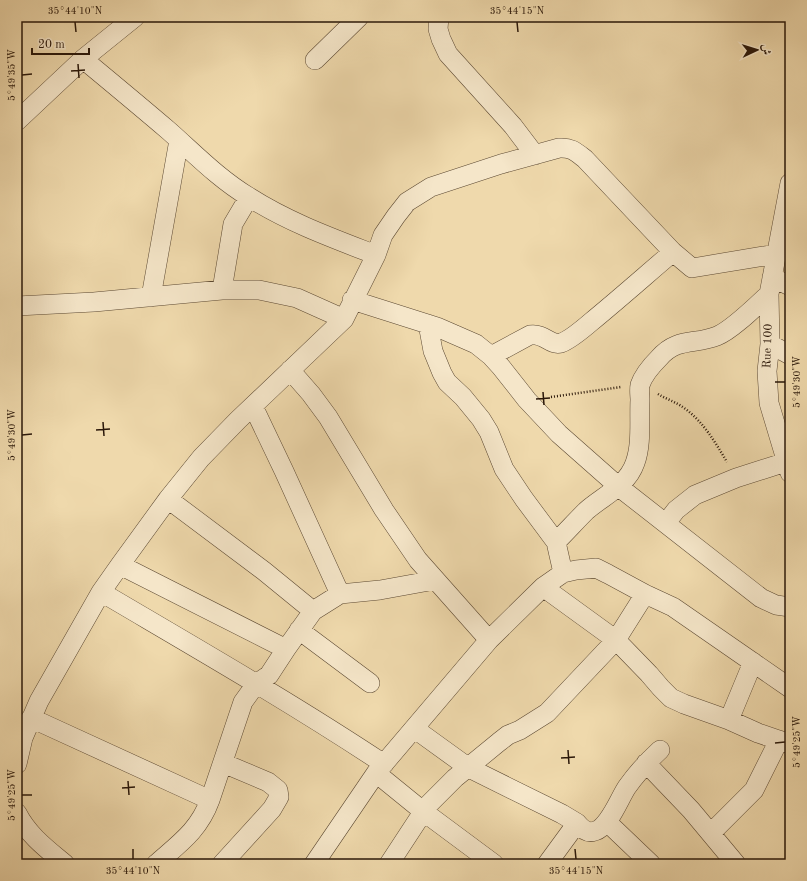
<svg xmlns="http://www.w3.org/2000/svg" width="807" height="881" viewBox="0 0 807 881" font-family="'Old Standard TT',Amiri,serif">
<rect width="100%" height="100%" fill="#efd9ac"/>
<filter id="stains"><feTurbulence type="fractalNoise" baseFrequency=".005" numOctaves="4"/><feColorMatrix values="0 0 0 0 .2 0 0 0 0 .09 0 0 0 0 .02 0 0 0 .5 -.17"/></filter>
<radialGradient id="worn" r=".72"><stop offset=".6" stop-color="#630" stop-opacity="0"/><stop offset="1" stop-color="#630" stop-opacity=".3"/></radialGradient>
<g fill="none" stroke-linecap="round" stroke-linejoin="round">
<!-- street casing -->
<g stroke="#5b4832" stroke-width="20">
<path id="street" d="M439 17 438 29 441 39 448 54 513 126 535 155
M83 59C112 83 141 107 169 131 195 154 219 179 249 197 288 222 332 238 376 255
M315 60 359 17
M17 121 83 59 135 17
M790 183 769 294 770 344 767 371 769 403 790 473
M772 277 790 286
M222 290 233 224 249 197
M151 297 179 140
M352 300 437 327 476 344 491 356 501 367 527 400 559 434 619 487 761 598 776 605 790 607
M17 306 94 302 222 290H259L297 298 344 319
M428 324 433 351 442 373 447 382 463 397 481 419 489 432 504 469 524 499 556 542
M770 344 790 355
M491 356 530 335C545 333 550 346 561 343 570 340 584 328 591 322 619 299 646 275 673 252
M290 370 311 394 328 417 384 510 418 560 489 640
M253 406 284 471 340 594
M168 499 264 571 313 611
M666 523 676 510 695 495 736 478 786 462
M120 565 286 649
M563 573 556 542C566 532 576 521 586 511 603 496 627 486 635 463 642 444 639 421 640 400 640 396 639 390 640 385 643 376 652 365 659 358 677 337 695 345 717 336 732 330 756 306 769 294
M543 587 616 640 649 674 661 688 671 698 684 704 729 720 758 733 790 744
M101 592C196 648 292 703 384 764
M299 630 370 683
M31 718 210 800
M729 720 753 662
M415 729 469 768 562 814 577 823
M646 763 691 810 736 864
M17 764 23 738 39 701 101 592 120 565 168 499 201 458 238 420 344 319 376 255 383 235 396 216 407 202 431 187 501 164 559 148C571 147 576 152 585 159L673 252 692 268 776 254
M376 773 424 812 494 864
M17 813C28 835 47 849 65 864
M607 822 651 864
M711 833 754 790 779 740
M156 864C180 843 199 830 210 800L243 702 256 684 269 675 286 649 313 611 340 594 380 590 435 580
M222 864 272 809 279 797 278 790 268 782 223 763
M314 864 376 773 489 640 543 587 563 573 576 570 596 568 608 574 645 594 673 607 790 688
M389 864 427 806 455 778 499 742 508 735 520 730 547 713 616 640 645 594
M547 864 577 823C581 828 587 834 595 831 609 827 619 799 627 787 637 773 648 761 660 750"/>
</g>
<!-- path -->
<path stroke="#2a1709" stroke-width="2.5" stroke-dasharray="1 2" stroke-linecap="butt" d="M658 394C666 399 676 402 684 408 703 421 715 442 727 462
M551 397 621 387"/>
<!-- street -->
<use href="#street" stroke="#f5e6c9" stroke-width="19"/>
</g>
<!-- ticks -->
<path fill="none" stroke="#2a1709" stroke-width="1.5" d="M75 22 76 32M517 22 518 32M78 64 79 78M71 71 85 70M22 75 32 74M775 382H785M543 392 544 405M536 399 550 398M103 422 104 436M96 430 110 429M22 435 32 434M775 743 785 742M568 750 569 764M561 758 575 757M128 781 129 795M122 788 135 787M22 795H32M133 849V859M575 849 576 859"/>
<g text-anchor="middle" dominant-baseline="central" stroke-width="3" stroke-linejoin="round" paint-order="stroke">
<!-- street labels -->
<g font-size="12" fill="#2a1709" stroke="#f5e6c9">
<text transform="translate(768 346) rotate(-88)">Rue 100</text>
</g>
</g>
<!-- margin -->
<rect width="807" height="881" fill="none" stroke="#efd9ac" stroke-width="44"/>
<!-- north arrow -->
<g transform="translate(757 50) rotate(86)" stroke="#f5e6c9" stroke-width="3" paint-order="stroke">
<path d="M0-3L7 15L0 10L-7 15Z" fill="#2a1709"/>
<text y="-6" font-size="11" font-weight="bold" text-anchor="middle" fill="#2a1709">ش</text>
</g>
<!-- scale -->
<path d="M32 48v6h57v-6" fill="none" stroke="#2a1709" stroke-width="2"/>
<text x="38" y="48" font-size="12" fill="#2a1709" stroke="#f5e6c9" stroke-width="3" paint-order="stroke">20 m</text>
<rect x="22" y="22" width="763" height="837" fill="none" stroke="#2a1709" stroke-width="1.5"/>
<g font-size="10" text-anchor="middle" fill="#2a1709">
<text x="75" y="14">35°44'10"N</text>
<text x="517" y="14">35°44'15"N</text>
<text transform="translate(11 75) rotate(-90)" y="4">5°49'35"W</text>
<text transform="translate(796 382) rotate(-90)" y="4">5°49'30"W</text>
<text transform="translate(11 435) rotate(-90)" y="4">5°49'30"W</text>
<text transform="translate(796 742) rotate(-90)" y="4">5°49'25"W</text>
<text transform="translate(11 795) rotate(-90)" y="4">5°49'25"W</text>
<text x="133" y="874">35°44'10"N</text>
<text x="576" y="874">35°44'15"N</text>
</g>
<rect width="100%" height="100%" filter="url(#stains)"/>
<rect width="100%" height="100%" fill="url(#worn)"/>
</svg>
